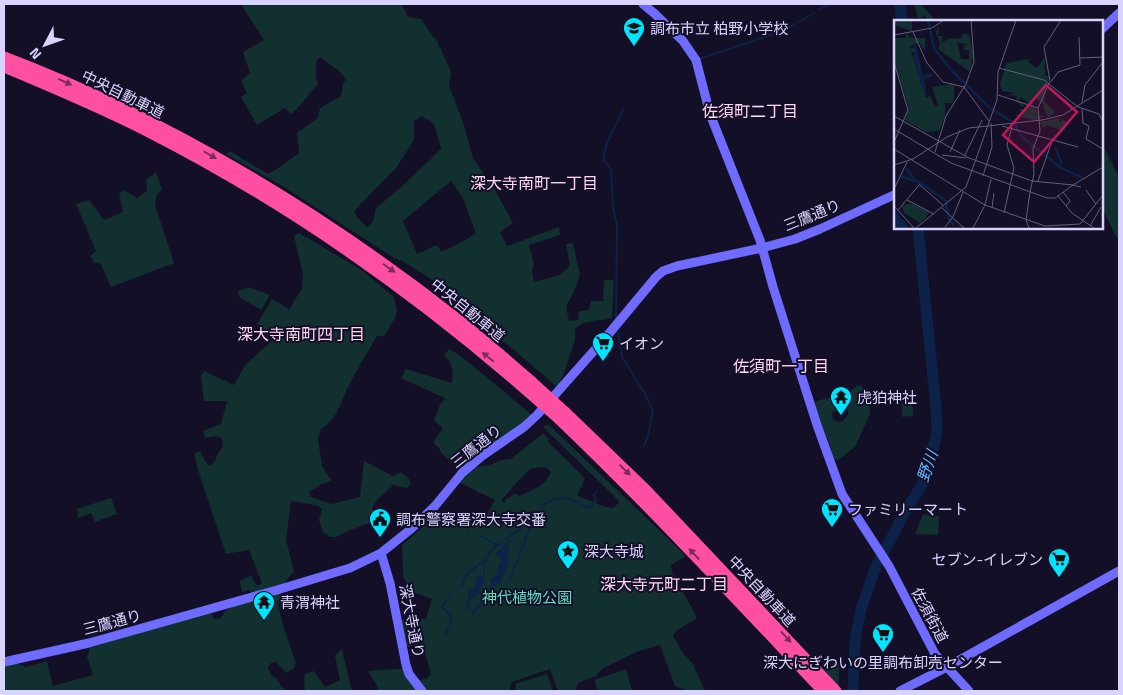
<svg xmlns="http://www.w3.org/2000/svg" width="1123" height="695" viewBox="0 0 1123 695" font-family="'Titillium Web','Noto Sans JP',sans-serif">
<rect width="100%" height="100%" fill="#130f26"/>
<!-- green -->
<path fill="#12302f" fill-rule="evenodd" d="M241 4H402L408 17 421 19 434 38 436 39 451 72 449 86 463 122 473 158 492 185 513 223 500 232 507 246 559 227 560 235 529 245 534 264 532 272 534 282 560 275 570 266 566 244 573 243 580 275 573 294 566 306 569 321 578 320 579 311 589 310 591 301H603L604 280H614L612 318 583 323 575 329V340L564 373 557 387 514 350 442 292 444 287 404 262 394 258 284 187 226 154 230 151 268 174 280 167 299 153 297 133 318 118 320 108 341 96 343 84 346 79 339 71 320 57 316 61V78L318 84 295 111 291 114 285 108 257 125 241 97 247 93 241 81 250 73 243 52 264 40ZM422 116 434 124 441 149 398 190 376 208 373 222 367 227 357 217 354 211 396 168 414 140V121ZM451 181 463 198 476 234 446 250 441 251 437 245 417 254 403 221Z
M914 4H921L936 21H929L925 16 918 18Z
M1105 149 1119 177V242L1102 208V151Z
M156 172 162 190 157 194 155 205 174 263 111 287 100 263H94L90 256 96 251 76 204 89 200 104 220 123 212 119 194 124 190 137 198 147 191 146 180Z
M299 233 363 271 394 297 397 311 395 318 384 336H377C367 353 357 369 348 387 341 402 336 421 321 429L318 439 322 466 332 481 322 484 309 492 311 497 331 504 360 497 364 461 393 476 401 472 409 479 411 483 407 488 393 485 377 500 372 508 379 518 378 520 350 530 336 537H330L323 532 319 520 322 509 316 505 291 501 286 540 294 571C286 581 280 587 282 600L278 604 283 626 296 663 294 668 286 673 276 662 271 663 268 667 271 675 276 678 285 691H4V667L16 663 26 667 47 661 53 686 93 675 87 656 89 653V648L196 616 207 611 209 614H212L214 619 221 618C225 607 242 602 252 598L250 590 242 592 240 581 252 575 253 580 258 586 262 583 249 550 226 554 198 470 194 454 200 451 206 463 210 466C216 461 214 462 217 456 221 447 225 449 221 437L214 436 205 438 203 431 221 424 227 401H204L201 376 204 371 234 385 245 365 274 339 284 318 274 337 257 324 272 299 289 309 287 313 302 288 303 275 294 236Z
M248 287 270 295 261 310 239 297 238 291 247 288Z
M449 349 461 356 531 414 521 426 476 456 459 470 442 454 439 448 433 442 443 428 434 421 440 405 445 398 401 378 406 369 452 383C453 370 453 364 444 355Z
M857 385 861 386 868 393 870 414 855 447 838 460 834 459C831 455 832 453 831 448 828 435 812 415 815 402 829 396 847 398 857 385ZM843 408H846L848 411V415L842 422 836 421 833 419 832 414 834 411 840 410Z
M913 391V416L902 417V392Z
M548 424 686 556 671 565 672 572 696 616V619L677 630 673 635 682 652 692 663 705 691H687L675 686 660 645 639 651 603 668 596 676 578 683 576 689 578 691H558L550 669 512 682 509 691H418V681L427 678 431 674 423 646 416 644 408 647 402 641 399 620 426 619 432 599 410 591 403 576 402 545 441 511 468 529 480 518 483 519 480 527 495 500 481 493H479L473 489 458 482 477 467 490 465 501 460 511 459 543 433 549 439 548 442 585 478 577 496C589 499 601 507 613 508L620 502 543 427ZM540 467 547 468 551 472C543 488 535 488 520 496L515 494 506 499 505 503 501 501 517 482 530 469Z
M111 498 117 514 95 522 91 513 78 518 77 509Z
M923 514 939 516 938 535 915 534Z
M122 617 125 627 92 636 90 630Z
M801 646 824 669 840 659 838 691H816Z
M342 649 352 691H305L304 678 305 674 314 671 325 687 340 680 335 656 337 653Z
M393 669H404L417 691H376L379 689 368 671Z
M626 669 632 691H598L594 680Z
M547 674 553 691H517L515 684Z"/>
<!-- water -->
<path fill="#0c2248" d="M509 541 508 565 501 582 495 586 490 582V579L497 575 499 572 498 567 502 558 495 554Z
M480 576 484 578V582C481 587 478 595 474 598L470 597 468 592 474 588 477 577Z"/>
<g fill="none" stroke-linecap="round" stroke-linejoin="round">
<!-- stream -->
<path stroke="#0c2248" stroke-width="2" d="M820 9 829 4
M799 22 814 13
M699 59 782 31 795 24
M616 321 617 225 613 208 611 171 608 165 604 161C603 142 618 126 623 108
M617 328 622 357 645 394 653 411 648 435 644 446
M481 536 497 545
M506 539 522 528
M484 564C486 554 493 548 501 543
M484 578V570
M509 582C517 563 532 514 546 503 552 500 559 498 565 498 572 498 580 504 587 507H590L596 501 594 495 597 491
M461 587 469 572 484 561
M470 610 467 605 470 597
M473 614C476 604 486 603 490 593 491 593 491 585 492 584
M445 634 450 627 451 616 442 607 450 596"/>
<!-- river -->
<path stroke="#0c2248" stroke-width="11" d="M900 4 902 21
M853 691 855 640 861 609 875 569 905 512 923 483 928 471 937 432 936 408 918 228"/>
<!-- secondary -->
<path stroke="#6f6bff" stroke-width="9" d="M643 4 655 14 683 41 696 60 710 114 760 240 773 287 817 425 842 494 889 566 935 654 969 691
M1102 29 1119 13
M381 553 390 583 406 665 409 674 422 691
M4 662 89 643 277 590 350 568 381 553 411 529 435 506 462 473 482 456 524 427 537 415 607 336 656 277 663 271 677 266 762 248 795 239 820 229 896 194
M900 691 947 667 1119 571"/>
<!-- highway -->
<path stroke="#ff4fa3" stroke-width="11" d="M4 57C167 119 323 213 460 321 484 340 508 361 532 382
M4 67C52 87 99 107 145 130 283 200 409 288 525 389
M565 412 646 490 836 691
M559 419C650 506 736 599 823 691"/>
<!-- highway-bridge -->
<path stroke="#ff4fa3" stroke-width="11" d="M532 382 565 412
M525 389 559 419"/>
</g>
<!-- one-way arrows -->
<defs><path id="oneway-solid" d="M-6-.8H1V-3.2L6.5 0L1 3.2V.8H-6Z" transform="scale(1.25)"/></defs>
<g fill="#7d2c5e">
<use href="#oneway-solid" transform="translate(65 82) rotate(24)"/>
<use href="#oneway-solid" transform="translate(210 155) rotate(30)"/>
<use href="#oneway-solid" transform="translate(389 268) rotate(35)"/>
<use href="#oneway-solid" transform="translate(488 357) rotate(-141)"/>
<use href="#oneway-solid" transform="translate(625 470) rotate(44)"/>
<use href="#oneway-solid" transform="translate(694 554) rotate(-133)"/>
<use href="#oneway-solid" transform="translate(786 637) rotate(47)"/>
</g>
<!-- icons -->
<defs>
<g id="school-pin" transform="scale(1.125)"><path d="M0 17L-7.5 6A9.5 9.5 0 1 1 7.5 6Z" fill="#00e5ff" stroke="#130f26"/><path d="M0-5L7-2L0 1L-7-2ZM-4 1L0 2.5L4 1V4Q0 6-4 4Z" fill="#111"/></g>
<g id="supermarket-pin" transform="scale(1.125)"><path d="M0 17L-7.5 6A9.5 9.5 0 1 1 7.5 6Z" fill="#00e5ff" stroke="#130f26"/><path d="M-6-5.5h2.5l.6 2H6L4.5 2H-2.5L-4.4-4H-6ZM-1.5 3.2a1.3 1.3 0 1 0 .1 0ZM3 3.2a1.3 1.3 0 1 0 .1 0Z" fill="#111"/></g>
<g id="temple-pin" transform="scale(1.125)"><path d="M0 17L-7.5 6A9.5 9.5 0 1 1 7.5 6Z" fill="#00e5ff" stroke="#130f26"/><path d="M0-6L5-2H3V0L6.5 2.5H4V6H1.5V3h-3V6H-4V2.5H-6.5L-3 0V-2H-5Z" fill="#111"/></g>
<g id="civic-pin" transform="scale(1.125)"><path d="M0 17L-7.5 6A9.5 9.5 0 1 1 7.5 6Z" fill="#00e5ff" stroke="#130f26"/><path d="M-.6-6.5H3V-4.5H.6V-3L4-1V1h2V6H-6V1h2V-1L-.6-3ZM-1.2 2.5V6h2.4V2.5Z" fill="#111"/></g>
<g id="sight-pin" transform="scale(1.125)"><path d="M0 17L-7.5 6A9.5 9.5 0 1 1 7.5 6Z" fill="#00e5ff" stroke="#130f26"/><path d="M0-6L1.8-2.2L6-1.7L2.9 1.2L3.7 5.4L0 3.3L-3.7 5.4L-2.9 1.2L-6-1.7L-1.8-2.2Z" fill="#111"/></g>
</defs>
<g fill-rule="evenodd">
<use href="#school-pin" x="634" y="28"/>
<use href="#supermarket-pin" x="603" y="343"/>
<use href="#temple-pin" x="841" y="397"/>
<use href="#supermarket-pin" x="832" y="509"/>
<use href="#civic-pin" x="380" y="519"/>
<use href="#sight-pin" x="568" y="551"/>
<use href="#supermarket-pin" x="1059" y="559"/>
<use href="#temple-pin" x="264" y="602"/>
<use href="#supermarket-pin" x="883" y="634"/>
</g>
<g text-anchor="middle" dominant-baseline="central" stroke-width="4" stroke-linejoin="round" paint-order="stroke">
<!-- poi labels -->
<g font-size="15" fill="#d9d4ff" stroke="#130f26" text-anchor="start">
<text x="650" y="28">調布市立 柏野小学校</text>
<text x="619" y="343">イオン</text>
<text x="857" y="397">虎狛神社</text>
<text x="848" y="509">ファミリーマート</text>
<text x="396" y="519">調布警察署深大寺交番</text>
<text x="584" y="551">深大寺城</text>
<text x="1043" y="559" text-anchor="end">セブン-イレブン</text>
<text x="280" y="602">青渭神社</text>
<text x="883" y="662" text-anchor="middle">深大にぎわいの里調布卸売センター</text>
</g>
<!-- street labels -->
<g font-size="15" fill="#d9d4ff" stroke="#130f26">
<text transform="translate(123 94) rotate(26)">中央自動車道</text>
<text transform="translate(812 215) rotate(-22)">三鷹通り</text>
<text transform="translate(468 310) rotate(39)">中央自動車道</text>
<text transform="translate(476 446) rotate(-38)">三鷹通り</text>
<text transform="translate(762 591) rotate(47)">中央自動車道</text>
<text transform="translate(930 615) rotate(62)">佐須街道</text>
<text transform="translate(412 621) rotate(79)">深大寺通り</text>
<text transform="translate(112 622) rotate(-15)">三鷹通り</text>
</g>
<!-- park labels -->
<g font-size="15" fill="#5fe0c0" stroke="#130f26">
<text x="527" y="597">神代植物公園</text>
</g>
<!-- neighbourhood labels -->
<g font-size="16" fill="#ffd6f0" stroke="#130f26">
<text x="750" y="111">佐須町二丁目</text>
<text x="534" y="183">深大寺南町一丁目</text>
<text x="301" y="334">深大寺南町四丁目</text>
<text x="781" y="366">佐須町一丁目</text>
<text x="664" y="584">深大寺元町二丁目</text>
</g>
<!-- water labels -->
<g font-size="16" font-style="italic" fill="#62b6ff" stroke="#130f26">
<text transform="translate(927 466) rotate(-71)">野川</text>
</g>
</g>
<!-- overview -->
<g transform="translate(894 20)">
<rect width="209" height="209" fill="#130f26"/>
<path d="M22 0 18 1V11L0 5 1 0ZM45 5 44 16H49L47 23 56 18 66 19 70 13 75 15 79 34 76 52 44 29 46 23 42 13ZM63 22 75 25 70 26V30H75V39H67ZM12 13 16 18H31V32L25 22 15 27 17 31 16 28H20L21 32H17L27 62 25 64 28 63 32 78 36 75 41 87 44 86 38 67 60 64V79L58 83H51V96L45 111 31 112 11 100 15 88 0 40V18H12ZM151 37 150 49 152 48 151 55 155 56 150 81 161 92 154 98 149 87 146 92 150 85 141 78 137 84 144 92 142 95 151 96 143 100 123 97 122 94 129 96 125 89 131 90 135 84 127 77 125 80 130 86 129 87 122 82 123 76 114 75 120 73 108 71 106 65 112 43 136 39 134 42 143 48ZM165 98 166 104 168 99 174 103 170 111 153 105 150 108 145 102ZM13 184H19L35 192 32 198 26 203 10 193 8 186Z" fill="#12302f" fill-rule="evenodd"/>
<path d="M0 190 9 200 15 208H1Z" fill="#0c2248"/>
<path fill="none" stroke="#0c2248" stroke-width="2.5" d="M34 0 40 28 58 51 96 88 120 103 128 117 167 148 189 158M20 23 32 75M20 35 32 75M30 56 38 55 30 58M161 128 167 141 166 147M12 148 22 162M6 156 27 163M27 163 52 181 55 199 60 205"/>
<path fill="none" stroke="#625e7d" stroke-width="1" d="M19 12 33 43 49 62 70 67 95 101M0 15 38 8 50 0M186 38 209 37M0 42 14 90 0 122M105 48 150 60 184 87 205 94 209 102M157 62 164 52 186 45 185 17M104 75 144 88M188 82 191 65 209 42M188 88 189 103 195 106 192 119 209 129M0 96 75 138 138 161 179 165 209 147M108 106 184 127M0 109 57 143 153 178H161L179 165 187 167M0 129 91 185 151 206 186 204 209 175M41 132 52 96 72 64 80 42 77 0M56 132 66 110M48 135 72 138M71 135 88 100M0 145 19 139 53 117 75 108 148 100 169 95 209 70M89 156 98 127 97 103M144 161 158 121M26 165 50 186M1 167 13 142M192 170 202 184M136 172 140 154 139 129 146 111 144 88 156 61 150 27 167 0M169 172 176 181 172 186M164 176 178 193 200 208M13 180 40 194M91 185 97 159M0 186 20 208M48 188 70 208M98 188 100 173M4 190 26 164M110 193 120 148 113 125 118 107M196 206 207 187M51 207 59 197 69 172M22 208 72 167 103 80 104 52 122 0M79 208 91 185M135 208 132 200 136 172"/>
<path fill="#c2185b" fill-opacity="0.15" stroke="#c2185b" stroke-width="2.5" d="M152 65 183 92 140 142 109 115Z"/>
<rect width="209" height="209" fill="none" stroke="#d9d4ff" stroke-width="2.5"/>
</g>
<!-- border -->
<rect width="1123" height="695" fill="none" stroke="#d9d4ff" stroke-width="10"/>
<!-- north arrow -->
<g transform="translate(45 45) rotate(229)" stroke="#130f26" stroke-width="4" paint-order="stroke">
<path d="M0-4L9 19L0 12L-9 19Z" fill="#d9d4ff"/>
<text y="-8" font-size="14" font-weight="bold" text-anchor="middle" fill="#d9d4ff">N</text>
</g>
</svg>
